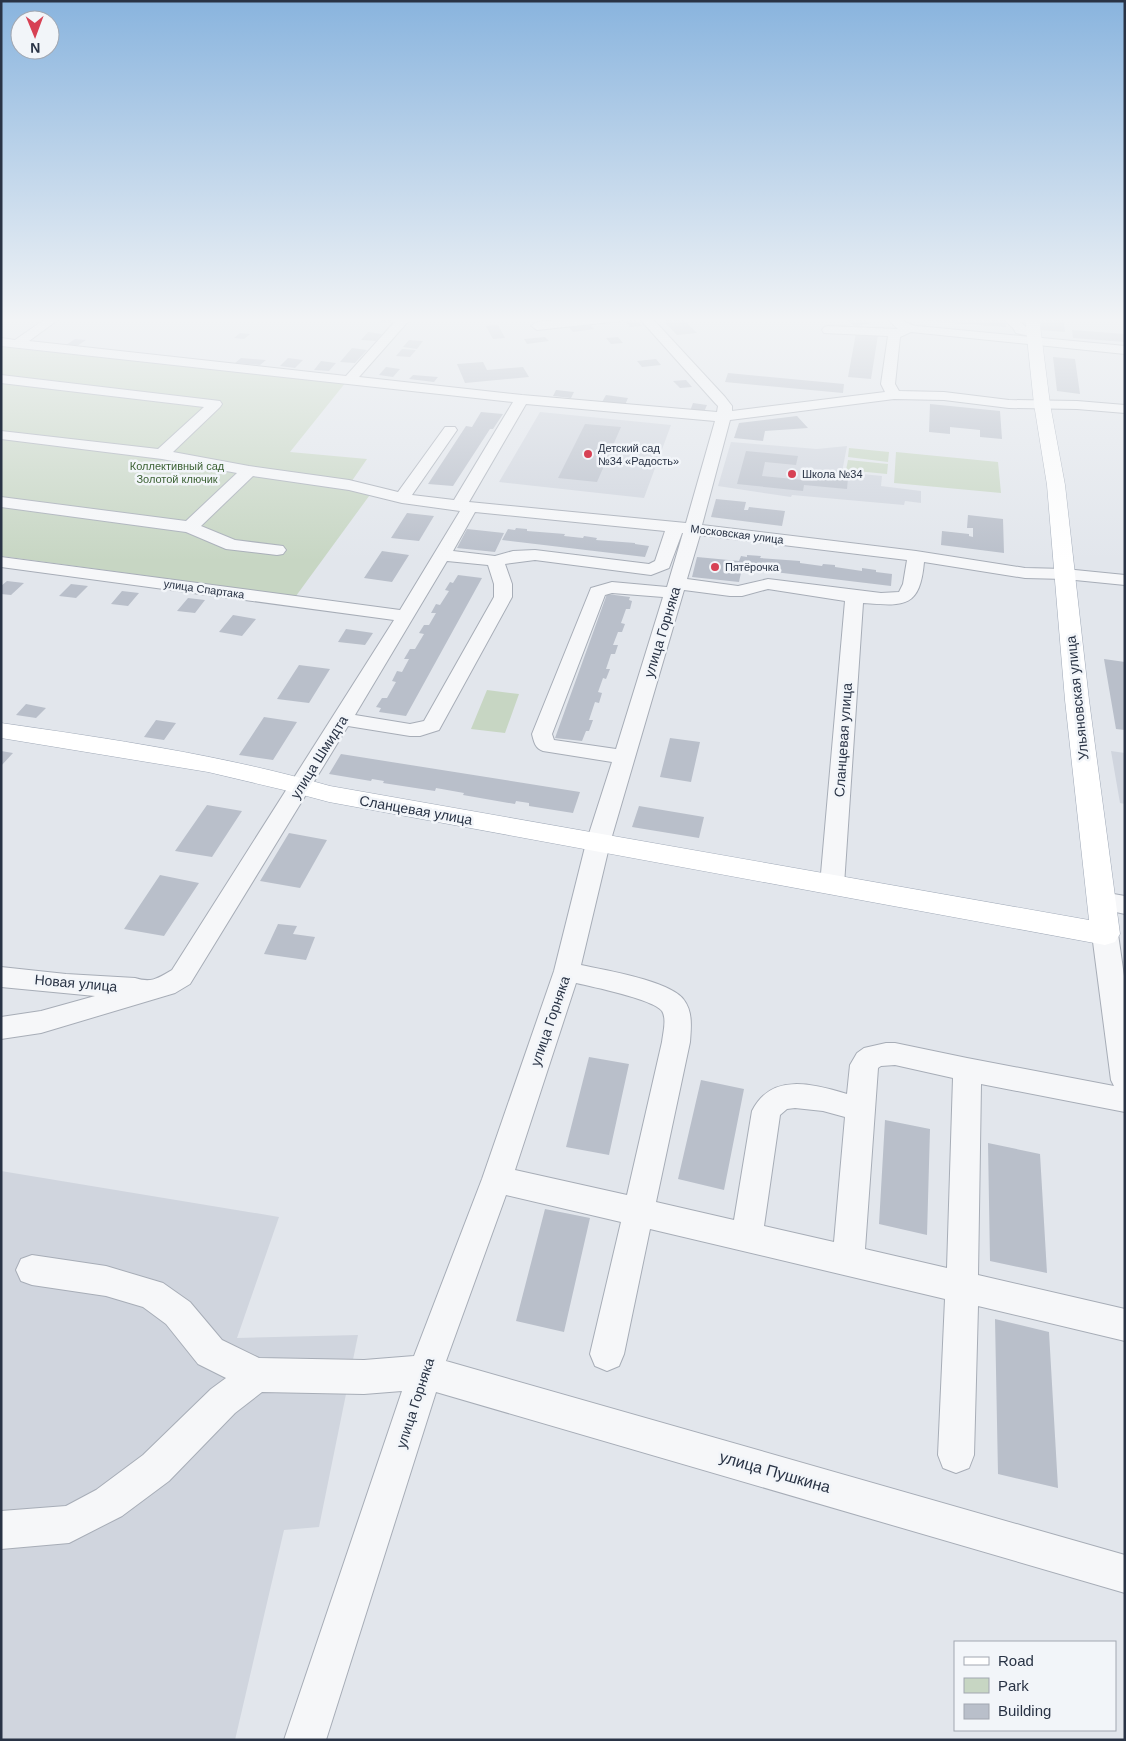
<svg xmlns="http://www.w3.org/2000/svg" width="1126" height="1741" viewBox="0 0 1126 1741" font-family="Helvetica,sans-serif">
<rect width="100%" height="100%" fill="#e2e6ec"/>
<!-- built -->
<path fill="#d0d5de" d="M540 412 671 425 644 498 499 482Z
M731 442 817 449 847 446 842 472 882 476 881 486 921 491V503L905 501 904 505 792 495 791 497 718 486Z
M1111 751 1125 753V804L1120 803Z
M1 1171 279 1217 237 1338 358 1335 319 1527 284 1530 235 1740H1Z"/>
<!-- green -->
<path fill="#c7d6c3" d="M1 347 346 382 290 452 367 459 347 488 372 492 296 596 1 556Z
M849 448 889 452 888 462 848 457Z
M896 452 998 462 1001 493 894 483Z
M848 460 888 464 887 474 846 470Z
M487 690 519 694 505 733 471 729Z"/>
<!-- building -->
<path fill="#b9bfca" d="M384 317H395L389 323 379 322Z
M660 317H681L697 333 677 335Z
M843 317H862L870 324 854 326Z
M924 317 1005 319 1006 327 924 321Z
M1041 317H1063L1065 332 1041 330Z
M636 320 642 326 630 327 625 321Z
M498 325 505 338 493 339 486 326Z
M590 325 594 329 573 332 569 327Z
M1072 330 1125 334V342L1073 338Z
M368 332 382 334 376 341 361 340Z
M240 333 250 334 244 339 234 338Z
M856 333 878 335 871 379 848 377Z
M545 337 549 341 527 344 524 339Z
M618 337 623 343 611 344 606 338Z
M75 339 86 340 77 346 66 345Z
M409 340 423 341 417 349 403 347Z
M352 348 367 350 355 363 340 362Z
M402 349 416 350 410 357 396 356Z
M1053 357 1075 359 1080 394 1057 391Z
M241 358 266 360 260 365 235 363Z
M288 358 303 360 295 368 280 366Z
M656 359 661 365 642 367 637 361Z
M321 361 336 363 329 371 314 370Z
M483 362 487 370 523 367 529 377 465 383 457 364Z
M386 367 400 369 393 377 379 375Z
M728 373 844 384 843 393 725 382Z
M413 375 438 377 434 382 409 379Z
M686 380 692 387 680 388 673 381Z
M556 390 574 392 571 398 553 396Z
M606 395 628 398 625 405 602 402Z
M693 403 707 405 704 412 690 411Z
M930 404 1000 411 1002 439 980 437V430L950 427V434L929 432Z
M481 412 503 414 493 429H490L453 486 428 484 466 426 472 427Z
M797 416 808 428 765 431 763 441 734 438 739 423Z
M585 424 621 427 597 482 558 478Z
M746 451 798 456 796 465 765 462 762 476 804 480 805 474 848 478 847 489 804 485 803 491 737 484Z
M716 499 746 502 744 510H748L749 507 785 511 782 526 711 517Z
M407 513 434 516 419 541 391 538Z
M968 515 1003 519 1004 553 941 545 942 531 969 534V536L973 537V528H967Z
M516 528 527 529V531L565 534 564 536 583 538 584 536 597 538 596 540 635 543V544L649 546 645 557 502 540 508 529 515 530Z
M467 529 504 533 495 552 457 548Z
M382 551 409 555 392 582 364 578Z
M747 555 761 556 760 558 800 561V563L822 566 823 564 835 565V567L862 571V568L876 570V572L892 574 891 586 742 568 739 582 692 577 697 557 739 561 741 556 747 557Z
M458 575 482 578 406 716 379 712 381 708 376 707 382 698H387L396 682 392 681 397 671 402 672 409 659H404L410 649H415L424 634 419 633 424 625H429L436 613H431L436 604 440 605 449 591 445 590 450 582 453 583Z
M7 581 24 583 11 595 1 594V586Z
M71 584 88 586 76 598 59 596Z
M122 591 139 593 128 606 111 604Z
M607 594 630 597 629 600 632 601 630 609H626L621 623 625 624 622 632H618L613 645H618L615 654H611L606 669H610L606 679 603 678 598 692 602 693 599 703 595 702 589 720H593L589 731H586L582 741 555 738Z
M188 598 205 600 195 613 177 611Z
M233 615 256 619 242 636 219 632Z
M346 629 373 633 365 645 338 642Z
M1104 659 1125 662V730L1116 729Z
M299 665 330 669 309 703 277 699Z
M26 704 46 708 36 718 16 715Z
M264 717 297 722 273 760 239 755Z
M156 720 176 723 164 740 144 737Z
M670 738 700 742 691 782 660 777Z
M1 751 13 753 1 766Z
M341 754 580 792 573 813 529 806V803L516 801 515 804 463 795 464 793 436 788 435 791 383 783 384 781 372 779 371 781 329 774Z
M207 805 242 811 212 857 175 851Z
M639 806 704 817 699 838 632 827Z
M289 833 327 840 300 888 260 881Z
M160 875 199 883 164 936 124 929Z
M278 924 297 926 293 934 315 937 306 960 264 954Z
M589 1057 629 1064 609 1155 566 1147Z
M701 1080 744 1089 724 1190 678 1179Z
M885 1120 930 1129 927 1235 879 1224Z
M988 1143 1040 1154 1047 1273 990 1261Z
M545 1209 590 1218 564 1332 516 1321Z
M995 1319 1049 1332 1058 1488 998 1474Z"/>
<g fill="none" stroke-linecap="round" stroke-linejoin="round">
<!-- minor casing -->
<g stroke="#a7adb7" stroke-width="2">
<path id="minor" d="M48 317H62L29 341 346 376 399 317H412L359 377 522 395 717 412 718 406 715 403 638 317H651L725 397 732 406V411L885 392 881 384 888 336 824 333 822 330 824 327 828 326 897 329H898L885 317C903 316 901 323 917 326L1125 346V354L911 332 900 337 895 384 899 391 944 392 1009 400 1077 401 1125 405V413L1077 409 1009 408 944 400 894 399 730 420 702 525 916 551 1025 568 1065 569 1125 575V585L1065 579 1025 578 924 562C920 609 903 606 863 603L844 885 841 891 832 894 823 891 820 885 845 601 768 589 742 596H730L684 590 610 843 581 965C605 970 671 981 684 1000 693 1012 691 1028 690 1042L656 1202 734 1220 752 1111C771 1072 814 1084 847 1094L850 1065 857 1053 864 1048 886 1043H895L967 1058 1114 1086 1111 1080 1092 934 1096 927 1105 925 1114 927 1118 934 1125 983V1112L981 1084 978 1275 1125 1309V1341L978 1306 974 1455 969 1468 956 1473 943 1468 938 1455 945 1299 650 1229 624 1354 619 1366 607 1371 595 1366 590 1354 621 1222 506 1195 446 1361 1125 1555V1593L436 1392 326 1740H284L402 1391 364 1394 262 1392 235 1413 169 1481 122 1516 69 1543 1 1549V1511L66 1506 96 1490 143 1455 211 1389 226 1378 198 1364 166 1324 143 1307 106 1296 32 1285 21 1281 16 1270 21 1259 32 1255 106 1266 163 1283 190 1302 222 1340 259 1358 364 1360 414 1356 482 1179 554 971 586 843 612 762 543 751C535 748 534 742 532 734L591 588 612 582 667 587 683 533H682L669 568 651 575 535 560 505 564 512 584V597L439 730 420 736H410L348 726 190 984 175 993 41 1033 1 1039V1017L41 1011 95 996 1 987V967L66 974 135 978C151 983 157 979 172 970L394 620 1 567V557L400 610 460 511 402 503 349 490 253 476 201 526 235 540 283 546 286 550 283 554 277 555 226 549 186 532 1 507V497L186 521 237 473 162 459 1 439V431L158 449 204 407 1 383V375L220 401 222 404 220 407 173 452 249 466 349 480 398 492 445 427H455L457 430 412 495 454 500 513 402 1 346V338L15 340ZM526 404 715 421 686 523 469 502ZM475 512 665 531 655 561 649 564 535 550 513 551 495 556 453 551ZM700 535 907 560 903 584 899 592 881 593 768 579 738 586 687 579ZM447 561 488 565 494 584V597L424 721 410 724 355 715ZM612 593 663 597 616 749 554 740 552 734 605 595ZM576 983C593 987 653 999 662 1011 667 1019 663 1033 662 1042L627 1195 515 1170ZM895 1065 953 1078 947 1268 865 1249 878 1068 881 1066ZM795 1108 823 1111 845 1117 834 1242 764 1226 780 1115 787 1109Z
M587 317H626L620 321 537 330 531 326 537 322Z
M1001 317H1015L1026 327 1038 330 1040 333 1034 337 1016 333 1013 328Z
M1102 892 1125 896V914L1093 907 1090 901 1093 895Z"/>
</g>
<!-- major casing -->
<g stroke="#a1aab8" stroke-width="1">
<path id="major" d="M1025 317H1039L1050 404 1065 485 1089 700 1120 934 1115 942 1105 945 329 802 284 790 208 772 1 738V723C112 739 222 755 330 786L1089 920 1065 700 1047 485 1034 404Z"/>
</g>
<!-- minor -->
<use href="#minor" fill="#f6f7f9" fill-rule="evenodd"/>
<!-- major -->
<use href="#major" fill="#fff" fill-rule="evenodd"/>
</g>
<!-- sky -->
<linearGradient id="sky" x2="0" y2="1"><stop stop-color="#89b4de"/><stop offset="0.57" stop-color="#f2f4f6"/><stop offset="1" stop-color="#f2f4f6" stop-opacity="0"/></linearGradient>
<rect width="1126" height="561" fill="url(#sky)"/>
<!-- markers -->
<g fill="#d74154" stroke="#f2f5f9" stroke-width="2">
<circle cx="588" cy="454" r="5"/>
<circle cx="792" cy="474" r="5"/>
<circle cx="715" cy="567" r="5"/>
</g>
<g text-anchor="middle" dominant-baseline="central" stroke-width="5" stroke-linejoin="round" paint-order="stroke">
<!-- far-poi labels -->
<g font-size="11" fill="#293345" stroke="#f2f5f9" text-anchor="start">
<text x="598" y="448">Детский сад<tspan x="598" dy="13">№34 «Радость»</tspan></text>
<text x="802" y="474">Школа №34</text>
<text x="725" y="567">Пятёрочка</text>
</g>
<!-- far-park labels -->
<g font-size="11" fill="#3d6235" stroke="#f2f5f9">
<text x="177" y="466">Коллективный сад<tspan x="177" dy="13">Золотой ключик</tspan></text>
</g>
<!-- far-street labels -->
<g font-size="11" fill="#293345" stroke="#f2f5f9">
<text transform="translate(737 534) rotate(7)">Московская улица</text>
<text transform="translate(204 589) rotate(8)">улица Спартака</text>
</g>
<!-- street labels -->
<g font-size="14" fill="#293345" stroke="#f2f5f9">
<text transform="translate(662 632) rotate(-73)">улица Горняка</text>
<text transform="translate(1077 698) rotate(-96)">Ульяновская улица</text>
<text transform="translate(843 740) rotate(-86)">Сланцевая улица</text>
<text transform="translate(319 757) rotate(-58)">улица Шмидта</text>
<text transform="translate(416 810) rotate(10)">Сланцевая улица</text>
<text transform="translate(76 983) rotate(5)">Новая улица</text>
<text transform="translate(550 1021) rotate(-71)">улица Горняка</text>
<text transform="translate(415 1403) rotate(-72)">улица Горняка</text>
</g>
<!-- near-street labels -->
<g font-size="16" fill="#293345" stroke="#f2f5f9">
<text transform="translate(775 1472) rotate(16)">улица Пушкина</text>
</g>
</g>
<!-- border -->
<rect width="1126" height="1741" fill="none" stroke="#293345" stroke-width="5"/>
<!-- legend -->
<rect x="954" y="1641" width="162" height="90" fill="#f2f5f9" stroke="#a2a7b1"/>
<rect x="964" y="1657" width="25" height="8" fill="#ffffff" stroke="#a2a7b1"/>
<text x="998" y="1666" font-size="15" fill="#293345">Road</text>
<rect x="964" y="1678" width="25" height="15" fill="#c7d6c3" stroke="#a2a7b1"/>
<text x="998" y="1691" font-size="15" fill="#293345">Park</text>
<rect x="964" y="1704" width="25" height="15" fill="#b9bfca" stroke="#a2a7b1"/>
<text x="998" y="1716" font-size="15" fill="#293345">Building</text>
<!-- north arrow -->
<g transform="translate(35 35) rotate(179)"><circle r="24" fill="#f2f5f9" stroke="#a2a7b1"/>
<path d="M0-4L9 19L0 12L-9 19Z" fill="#d74154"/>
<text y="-8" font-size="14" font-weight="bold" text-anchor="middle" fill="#293345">N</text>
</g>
</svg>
